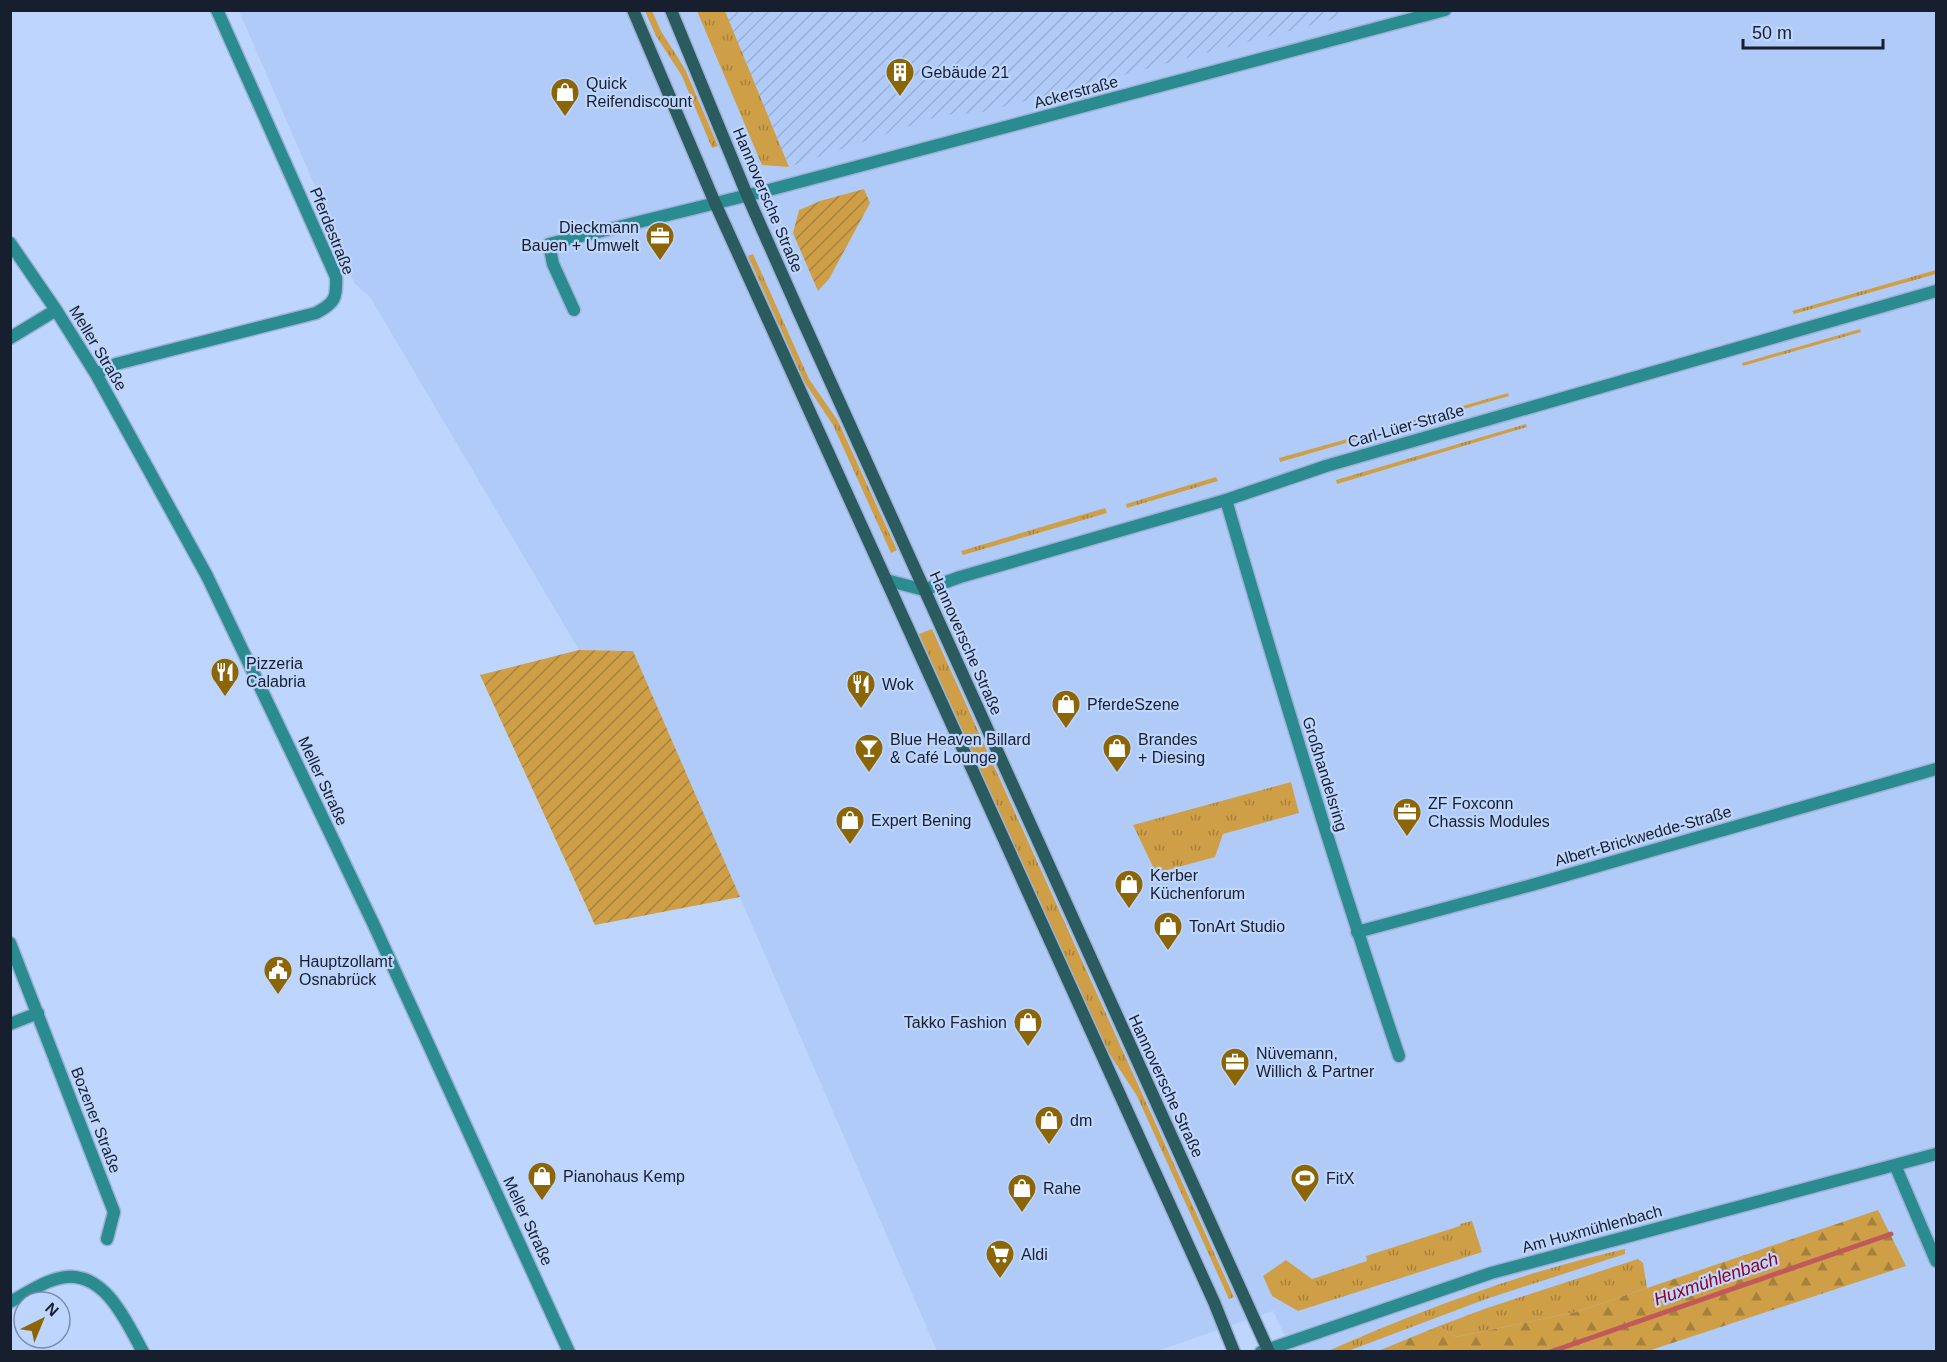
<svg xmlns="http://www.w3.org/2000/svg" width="1947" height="1362" viewBox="0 0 1947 1362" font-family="Helvetica,sans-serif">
<defs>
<pattern id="industrial-furrows" width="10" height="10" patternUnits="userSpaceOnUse" patternTransform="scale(1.5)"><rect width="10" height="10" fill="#b1cbf9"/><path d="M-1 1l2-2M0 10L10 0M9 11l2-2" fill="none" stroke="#98aed6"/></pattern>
<pattern id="grass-tufts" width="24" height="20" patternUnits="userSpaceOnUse" patternTransform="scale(1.5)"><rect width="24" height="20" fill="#ce9f47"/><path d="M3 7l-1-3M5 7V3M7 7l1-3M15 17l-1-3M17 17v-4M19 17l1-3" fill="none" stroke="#a6813c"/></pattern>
<pattern id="forest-firs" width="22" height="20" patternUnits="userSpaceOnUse" patternTransform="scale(1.5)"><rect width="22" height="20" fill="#ce9f47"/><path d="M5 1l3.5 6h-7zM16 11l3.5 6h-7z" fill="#a6813c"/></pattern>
<pattern id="garden-furrows" width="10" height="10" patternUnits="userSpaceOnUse" patternTransform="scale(1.5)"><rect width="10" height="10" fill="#ce9f47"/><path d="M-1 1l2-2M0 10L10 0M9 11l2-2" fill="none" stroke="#a6813c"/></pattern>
</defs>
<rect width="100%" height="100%" fill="#bed6fe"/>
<!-- built -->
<path fill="#b1cbf9" d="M239 11H1936V1351H1292L1273 1311 1157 1351H937L633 651 579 650 370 297 354 283 326 212Z"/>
<!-- industrial -->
<path fill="url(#industrial-furrows)" d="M725 11H1348L1338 18 979 113 942 115 789 167Z"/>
<!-- grass -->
<path fill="url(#grass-tufts)" d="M645 11H652L661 31 685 69 718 146 712 148 682 76 656 36Z
M697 11H725L789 167 762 165Z
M753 254 809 379 838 421 897 550 891 553 833 425 805 383 748 256Z
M1936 270V274L1794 314 1792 311Z
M1860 329 1861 332 1743 366 1742 363Z
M1508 393 1509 396 1394 429 1393 426Z
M1526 424 1527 427 1337 484 1336 480Z
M1376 431 1377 434 1280 462 1279 458Z
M1216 477 1218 481 1127 508 1126 504Z
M1105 508 1107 513 963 555 961 551Z
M932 629 1234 1297 1229 1299 1137 1096 1105 1047 919 634Z
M1291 782 1299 813 1223 834 1215 857 1156 873 1133 825Z
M1472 1221 1482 1252 1298 1311 1272 1296 1263 1276 1286 1260 1312 1279 1367 1261 1366 1256 1460 1226V1224Z
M1625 1249V1254L1486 1299 1348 1351H1328C1423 1309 1523 1272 1625 1249Z
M1638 1259 1643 1263 1647 1288 1576 1312 1456 1337 1439 1326 1487 1308Z"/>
<!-- forest -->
<path fill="url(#forest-firs)" d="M1878 1210 1906 1266 1648 1351H1378L1439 1326 1456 1337 1576 1312Z"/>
<!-- garden -->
<path fill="url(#garden-furrows)" d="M864 189 870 203 829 279 818 291 793 233 799 210 820 201Z
M579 650 633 651 740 897 595 925 480 675Z"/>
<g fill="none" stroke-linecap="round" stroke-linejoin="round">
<!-- stream -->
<path stroke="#c1595a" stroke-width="5" d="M1550 1352 1891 1234"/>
<!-- street casing -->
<g stroke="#9db1d4" stroke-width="15">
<path id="street" d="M10 243 56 310 96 374 207 576 373 923 569 1352
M574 310 553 264 549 244 769 190 1445 10
M10 338 56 310
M96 374 116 364 316 313C335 303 337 298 336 277L217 10
M1226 500C1280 686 1337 872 1399 1056
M886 580 924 590 960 577 1226 500 1326 466 1936 291
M1357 932 1532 885 1936 769
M10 943 114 1212 107 1239
M10 1024 38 1013
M1895 1165 1936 1261
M10 1302C27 1293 47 1279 66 1277 106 1273 127 1323 143 1352
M1261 1352 1491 1273 1936 1154"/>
</g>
<!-- secondary casing -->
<g stroke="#9db1d4" stroke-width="15">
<path id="secondary" d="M633 10 715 203 1214 1302 1234 1352
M671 10 747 195 798 310 1269 1352"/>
</g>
<!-- street -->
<use href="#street" stroke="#2a8b91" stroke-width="12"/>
<!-- secondary -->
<use href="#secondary" stroke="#2a5b5e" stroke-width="12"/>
</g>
<!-- icons -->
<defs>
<g id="building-pin" transform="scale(1.5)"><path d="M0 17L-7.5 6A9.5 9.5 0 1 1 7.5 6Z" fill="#8c6507" stroke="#bed6fe"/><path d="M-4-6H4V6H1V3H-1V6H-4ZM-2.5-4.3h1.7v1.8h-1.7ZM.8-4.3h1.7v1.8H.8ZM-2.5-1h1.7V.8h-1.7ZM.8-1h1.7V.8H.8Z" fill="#fff"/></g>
<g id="shop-pin" transform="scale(1.5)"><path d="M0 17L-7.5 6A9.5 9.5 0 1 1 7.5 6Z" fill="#8c6507" stroke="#bed6fe"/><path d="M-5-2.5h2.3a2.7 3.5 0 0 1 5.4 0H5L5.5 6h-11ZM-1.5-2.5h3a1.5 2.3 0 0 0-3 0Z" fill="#fff"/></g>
<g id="office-pin" transform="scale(1.5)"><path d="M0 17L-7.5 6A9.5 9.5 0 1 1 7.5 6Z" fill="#8c6507" stroke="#bed6fe"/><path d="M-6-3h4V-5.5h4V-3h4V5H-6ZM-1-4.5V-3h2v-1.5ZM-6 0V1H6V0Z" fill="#fff"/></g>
<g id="restaurant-pin" transform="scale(1.5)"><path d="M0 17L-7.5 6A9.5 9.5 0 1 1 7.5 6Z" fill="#8c6507" stroke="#bed6fe"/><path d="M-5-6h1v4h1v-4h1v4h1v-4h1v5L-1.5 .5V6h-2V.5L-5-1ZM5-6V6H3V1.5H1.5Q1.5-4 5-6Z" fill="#fff"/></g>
<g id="bar-pin" transform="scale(1.5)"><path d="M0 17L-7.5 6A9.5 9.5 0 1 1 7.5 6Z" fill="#8c6507" stroke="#bed6fe"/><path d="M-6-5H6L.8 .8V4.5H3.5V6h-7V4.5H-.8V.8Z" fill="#fff"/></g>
<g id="civic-pin" transform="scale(1.5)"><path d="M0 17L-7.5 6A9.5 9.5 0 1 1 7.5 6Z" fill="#8c6507" stroke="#bed6fe"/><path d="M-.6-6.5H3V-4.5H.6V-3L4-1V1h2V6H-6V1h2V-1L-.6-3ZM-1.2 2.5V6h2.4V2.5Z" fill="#fff"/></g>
<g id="stadium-pin" transform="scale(1.5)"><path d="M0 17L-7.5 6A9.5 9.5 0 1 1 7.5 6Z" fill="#8c6507" stroke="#bed6fe"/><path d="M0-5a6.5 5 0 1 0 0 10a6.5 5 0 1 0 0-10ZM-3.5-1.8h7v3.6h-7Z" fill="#fff"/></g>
<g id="supermarket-pin" transform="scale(1.5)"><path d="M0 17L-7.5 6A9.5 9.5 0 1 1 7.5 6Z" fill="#8c6507" stroke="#bed6fe"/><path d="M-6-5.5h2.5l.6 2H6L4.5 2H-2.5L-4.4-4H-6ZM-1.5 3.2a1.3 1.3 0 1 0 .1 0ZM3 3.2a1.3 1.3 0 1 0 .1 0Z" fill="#fff"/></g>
</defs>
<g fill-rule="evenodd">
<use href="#building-pin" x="900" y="72"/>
<use href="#shop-pin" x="565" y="92"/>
<use href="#office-pin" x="660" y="236"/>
<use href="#restaurant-pin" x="225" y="672"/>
<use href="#restaurant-pin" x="861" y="684"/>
<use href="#shop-pin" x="1066" y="704"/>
<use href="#bar-pin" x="869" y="748"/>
<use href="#shop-pin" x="1117" y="748"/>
<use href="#office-pin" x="1407" y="812"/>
<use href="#shop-pin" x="850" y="820"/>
<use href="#shop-pin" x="1129" y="884"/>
<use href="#shop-pin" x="1168" y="926"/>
<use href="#civic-pin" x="278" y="970"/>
<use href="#shop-pin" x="1028" y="1022"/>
<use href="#office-pin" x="1235" y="1062"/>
<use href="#shop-pin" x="1049" y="1120"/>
<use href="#shop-pin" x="542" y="1176"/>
<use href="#stadium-pin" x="1305" y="1178"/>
<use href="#shop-pin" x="1022" y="1188"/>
<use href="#supermarket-pin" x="1000" y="1254"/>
</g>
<g text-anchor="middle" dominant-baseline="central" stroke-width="4.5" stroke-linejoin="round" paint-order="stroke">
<!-- poi labels -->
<g font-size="16" fill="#171f2e" stroke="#bed6fe" text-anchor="start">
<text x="921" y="72">Gebäude 21</text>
<text x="586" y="83">Quick<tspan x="586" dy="18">Reifendiscount</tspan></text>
<text x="639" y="227" text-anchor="end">Dieckmann<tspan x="639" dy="18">Bauen + Umwelt</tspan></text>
<text x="246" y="663">Pizzeria<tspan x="246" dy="18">Calabria</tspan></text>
<text x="882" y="684">Wok</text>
<text x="1087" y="704">PferdeSzene</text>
<text x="890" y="739">Blue Heaven Billard<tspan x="890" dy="18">&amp; Café Lounge</tspan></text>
<text x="1138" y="739">Brandes<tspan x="1138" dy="18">+ Diesing</tspan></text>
<text x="1428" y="803">ZF Foxconn<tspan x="1428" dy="18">Chassis Modules</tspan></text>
<text x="871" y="820">Expert Bening</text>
<text x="1150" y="875">Kerber<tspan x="1150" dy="18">Küchenforum</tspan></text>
<text x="1189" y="926">TonArt Studio</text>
<text x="299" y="961">Hauptzollamt<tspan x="299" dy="18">Osnabrück</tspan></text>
<text x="1007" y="1022" text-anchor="end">Takko Fashion</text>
<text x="1256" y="1053">Nüvemann,<tspan x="1256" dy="18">Willich &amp; Partner</tspan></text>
<text x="1070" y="1120">dm</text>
<text x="563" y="1176">Pianohaus Kemp</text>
<text x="1326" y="1178">FitX</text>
<text x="1043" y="1188">Rahe</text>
<text x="1021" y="1254">Aldi</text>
</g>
<!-- street labels -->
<g font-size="16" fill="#171f2e" stroke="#bed6fe">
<text transform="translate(1076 92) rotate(-15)">Ackerstraße</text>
<text transform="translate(768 200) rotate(67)">Hannoversche Straße</text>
<text transform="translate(332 231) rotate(68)">Pferdestraße</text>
<text transform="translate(98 348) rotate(59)">Meller Straße</text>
<text transform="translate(1406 426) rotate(-16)">Carl-Lüer-Straße</text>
<text transform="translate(966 643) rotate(66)">Hannoversche Straße</text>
<text transform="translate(1325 774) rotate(73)">Großhandelsring</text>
<text transform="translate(323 781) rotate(65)">Meller Straße</text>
<text transform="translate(1643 836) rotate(-16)">Albert-Brickwedde-Straße</text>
<text transform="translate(1166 1086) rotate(65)">Hannoversche Straße</text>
<text transform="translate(96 1120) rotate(69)">Bozener Straße</text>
<text transform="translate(528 1221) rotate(65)">Meller Straße</text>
<text transform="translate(1592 1229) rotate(-15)">Am Huxmühlenbach</text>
</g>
<!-- water labels -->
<g font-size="18" font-style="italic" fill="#8f0220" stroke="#bed6fe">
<text transform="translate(1716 1279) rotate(-19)">Huxmühlenbach</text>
</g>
</g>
<!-- border -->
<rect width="1947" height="1362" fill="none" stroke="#171f2e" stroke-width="24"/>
<!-- north arrow -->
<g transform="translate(42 1320) rotate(43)"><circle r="28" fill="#bed6fe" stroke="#7b8dab" stroke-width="1.5"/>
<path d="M0-4.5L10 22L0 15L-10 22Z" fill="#8c6507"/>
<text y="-9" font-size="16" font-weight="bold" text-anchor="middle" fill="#171f2e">N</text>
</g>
<!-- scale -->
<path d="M1743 39v9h140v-9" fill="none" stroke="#171f2e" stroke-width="3"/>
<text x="1752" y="39" font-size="18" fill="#171f2e" stroke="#bed6fe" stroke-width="4.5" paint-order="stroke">50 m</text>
</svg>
